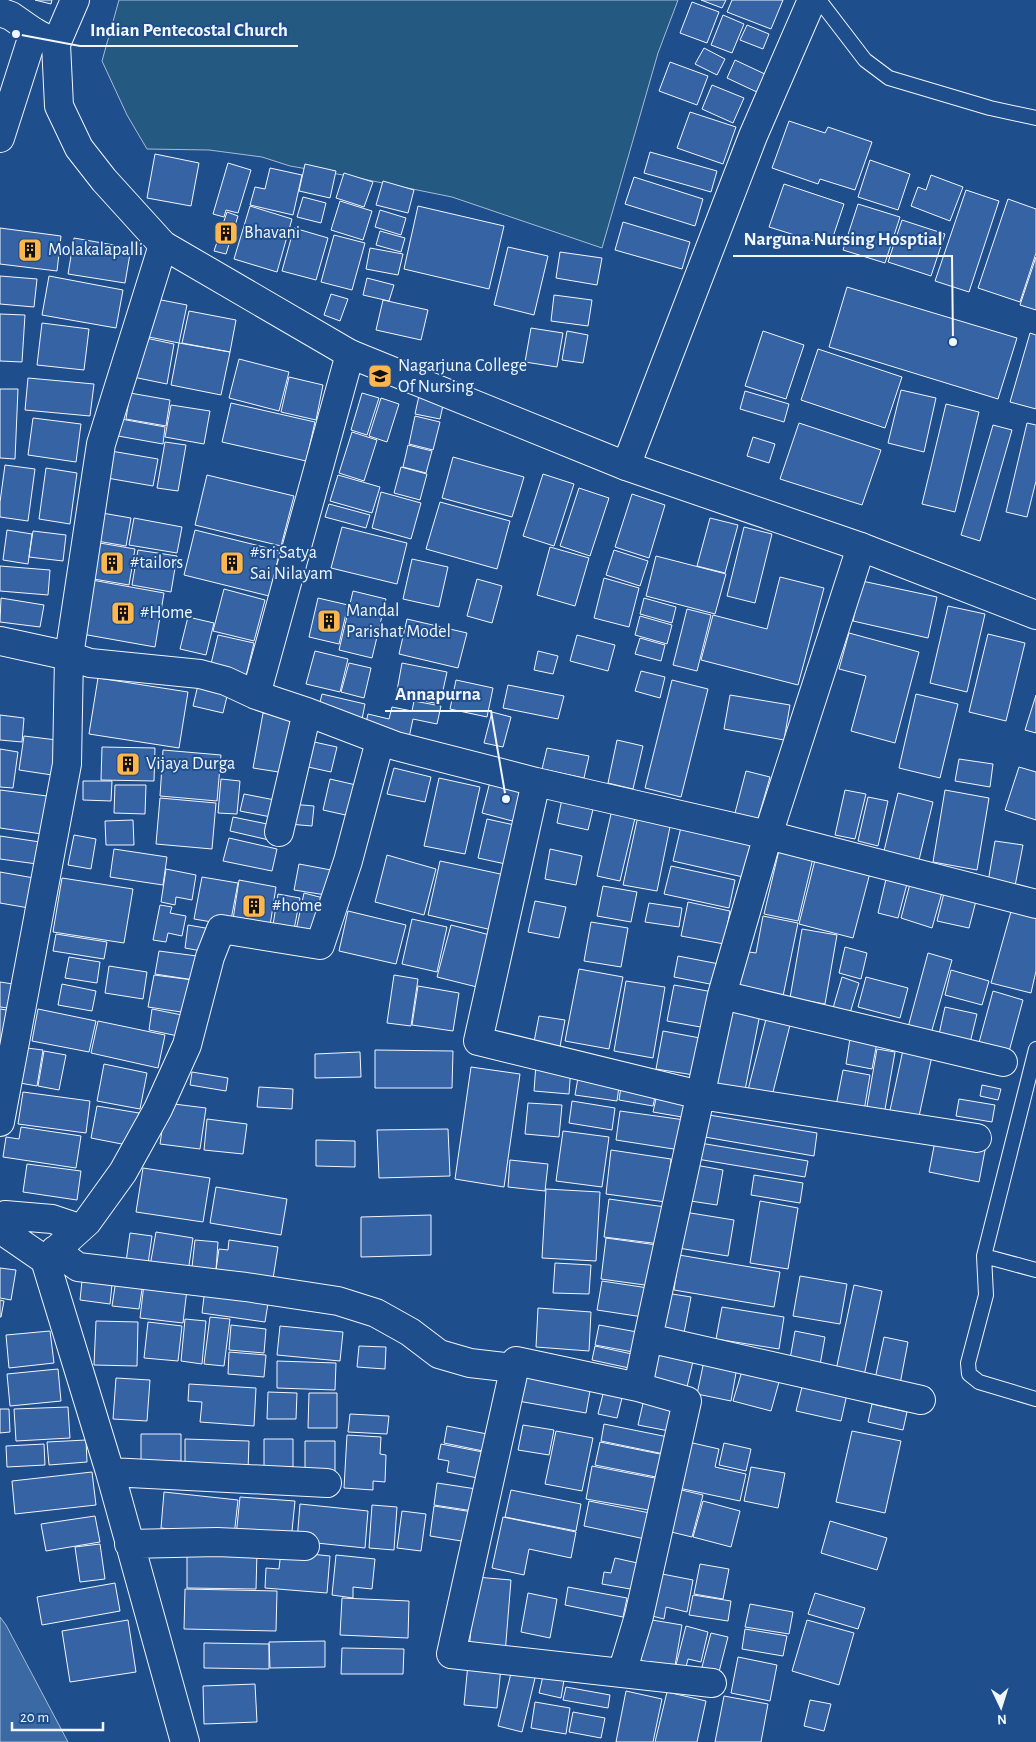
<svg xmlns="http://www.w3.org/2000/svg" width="1036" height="1742" viewBox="0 0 1036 1742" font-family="'Alegreya Sans',sans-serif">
<rect width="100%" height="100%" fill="#1f4e8c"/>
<!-- green -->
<path fill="#245a82" stroke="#a8bbd7" d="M119 0H678L658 53 602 248 452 197 343 175 290 166 262 157 209 150 147 149 127 115 102 61Z"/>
<!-- water -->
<path fill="#3b69a3" stroke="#a8bbd7" d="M0 1617 6 1625 68 1742H0Z"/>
<!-- building -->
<path fill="#3563a3" stroke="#f2f6ff" d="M35 0H52L51 4Z
M701 0H726L722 8Z
M732 0H783L771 29 727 12Z
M692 2 719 12 707 43 680 33Z
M723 15 744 24 732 53 711 45Z
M747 25 769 34 763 49 740 40Z
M704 48 725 59 717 75 695 64Z
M735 60 767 75 759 93 727 78Z
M670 62 708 76 697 105 659 91Z
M712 85 744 98 733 123 702 109Z
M690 112 736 127 723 164 677 148Z
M789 121 825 133 828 127 872 142 855 190 820 179 818 184 772 168Z
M650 152 717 171 711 192 644 173Z
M155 154 199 163 191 206 147 198Z
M870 160 910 174 898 210 858 197Z
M228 163 251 170 238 213 226 210 224 217 213 214Z
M305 164 336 171 330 198 299 191Z
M270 168 302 175 293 215 250 205 255 187 265 189Z
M344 173 373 182 364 207 336 198Z
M931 175 963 187 950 221 911 206 918 187 926 190Z
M634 177 703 199 695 226 625 204Z
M383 181 414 190 408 213 376 205Z
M784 184 844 204 830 246 769 227Z
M966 190 999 201 969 292 935 281Z
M303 197 326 203 321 223 297 217Z
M1008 199 1036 209V253L1020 302 978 288Z
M340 201 372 211 363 240 331 230Z
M858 204 900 217 885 263 843 250Z
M250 206 292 219 277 272 234 259Z
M418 206 504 226 489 289 404 269Z
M380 210 406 218 401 235 375 227Z
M227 212 238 216 226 254 214 251Z
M902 220 945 234 931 276 888 262Z
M623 222 690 242 682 269 615 250Z
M0 228 61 236 57 271 0 264Z
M294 228 328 238 316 280 282 271Z
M380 231 405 238 401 252 376 245Z
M334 235 365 243 352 290 321 282Z
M74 238 131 248 125 283 68 274Z
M508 247 548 256 534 315 494 305Z
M370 248 403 254 398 275 366 269Z
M560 252 602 258 597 285 556 278Z
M1036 257V310L1020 305Z
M0 276 37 279 34 307 0 304Z
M49 276 123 290 116 328 42 315Z
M367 278 394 285 389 301 363 295Z
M847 287 1017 338 998 399 829 347Z
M331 294 348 299 340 321 324 315Z
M554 295 592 300 588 326 551 321Z
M151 298 187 305 179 343 144 336Z
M383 300 428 310 421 340 376 330Z
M189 311 236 320 230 352 182 343Z
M0 314 25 315 22 362 0 361Z
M42 323 89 329 84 370 37 365Z
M531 328 563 333 557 367 525 362Z
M567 331 588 335 583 363 562 360Z
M763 331 804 345 786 399 745 386Z
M1030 333 1036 335V409L1010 402Z
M141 337 174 344 167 384 133 377Z
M179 343 230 352 221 395 171 385Z
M818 349 902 377 885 428 801 400Z
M239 359 289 372 279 411 229 398Z
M289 377 323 385 316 420 281 412Z
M28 378 94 384 90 416 25 410Z
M0 389H18L15 459 0 458Z
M901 390 936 398 924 452 888 443Z
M420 391 445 396 440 419 415 414Z
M745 391 789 404 784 422 740 409Z
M130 393 170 400 166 426 126 419Z
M362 393 379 398 367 435 351 430Z
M381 398 399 404 387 442 369 436Z
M231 403 315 422 306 461 222 442Z
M946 404 979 412 955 512 922 504Z
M171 405 210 411 204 444 165 437Z
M415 416 440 422 433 450 409 444Z
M33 418 81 424 76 462 28 455Z
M121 419 165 427 163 444 118 436Z
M799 423 881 450 862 505 780 479Z
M1027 423 1036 425V481L1027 517 1006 512Z
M993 425 1012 430 980 541 961 535Z
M352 432 377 440 364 481 339 473Z
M753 437 775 444 769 463 747 456Z
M165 442 186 445 178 491 157 488Z
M408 445 432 451 426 473 403 467Z
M111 451 158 459 153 486 107 478Z
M453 457 524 477 512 517 442 498Z
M5 465 35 469 28 521 0 517V502Z
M401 467 427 474 420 500 394 493Z
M46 468 77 473 70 524 39 519Z
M543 474 574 484 554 546 523 536Z
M207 475 294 496 281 546 195 525Z
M338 475 380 487 372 513 330 501Z
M579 488 609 498 590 556 560 546Z
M381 492 421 503 411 539 372 528Z
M632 494 665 505 649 558 615 547Z
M440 502 510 521 497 569 426 549Z
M329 504 370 515 366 528 325 517Z
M102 513 131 518 126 546 97 541Z
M134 518 182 527 177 553 129 545Z
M710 518 738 525 725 573 697 566Z
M342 527 407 543 397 584 331 568Z
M744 527 772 534 755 603 727 596Z
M7 530 32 534 28 564 3 560Z
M195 530 280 551 269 596 184 575Z
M33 531 66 535 63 561 29 557Z
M94 542 135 549 129 585 88 578Z
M550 547 589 558 575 606 537 595Z
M138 550 177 556 171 592 132 585Z
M614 550 648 561 640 586 606 575Z
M656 556 726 574 715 614 646 596Z
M412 559 448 567 439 607 403 599Z
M0 566 50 570 48 595 0 591Z
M780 577 824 588 798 685 701 660 713 615 767 629Z
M604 578 639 588 629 627 594 618Z
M477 579 502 586 492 623 467 616Z
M92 580 164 593 155 647 82 634Z
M862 581 937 597 928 638 853 621Z
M224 589 265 600 254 641 213 631Z
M353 591 386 599 372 658 339 650Z
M1 598 44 605 40 627 0 622Z
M318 598 348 605 339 644 309 637Z
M644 598 676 607 672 623 640 614Z
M948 606 985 614 967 692 930 683Z
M687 609 711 615 697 671 673 665Z
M640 616 672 625 667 644 635 635Z
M188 617 214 623 206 655 180 649Z
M407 619 467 633 458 668 399 654Z
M849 633 919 652 895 743 851 731 866 676 839 669Z
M988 634 1025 643 1006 721 969 712Z
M218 635 254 643 246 676 210 668Z
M577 635 615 645 608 671 570 661Z
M640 638 665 645 661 661 635 654Z
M315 651 348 659 340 692 306 684Z
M538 651 558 656 553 674 534 670Z
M349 663 371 668 364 698 341 692Z
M402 663 447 672 440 704 396 696Z
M641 671 665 677 660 698 635 691Z
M98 678 188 692 179 748 89 734Z
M456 680 493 688 487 717 450 709Z
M672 680 708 689 681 797 645 788Z
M198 685 228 692 223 713 193 706Z
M508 685 564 696 558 719 503 708Z
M322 694 365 704 362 719 318 710Z
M916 694 958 704 940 778 899 768Z
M730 695 790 705 784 740 724 729Z
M1036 695V733L1025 730Z
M414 701 441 706 437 724 413 719 408 742 364 732 368 714 389 719 392 707 412 711Z
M492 712 511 717 503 747 484 743Z
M263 713 294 718 285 773 253 768Z
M0 715 24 718 22 742 0 740Z
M24 736 57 740 52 775 19 770Z
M305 740 337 747 331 772 299 765Z
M617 740 643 746 633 789 608 783Z
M102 747 155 748 154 781 101 780Z
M547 748 589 756 584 778 542 769Z
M0 749 18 752 13 788 0 787Z
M163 750 221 755 217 801 160 796Z
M959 759 993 764 990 787 955 781Z
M1019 767 1036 772V820L1005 810Z
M394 768 431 777 425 802 387 794Z
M746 771 770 777 758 819 735 813Z
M492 774 530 784 520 823 482 813Z
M439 778 480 787 465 854 424 846Z
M221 779 240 781 237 814 218 813Z
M330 779 356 785 350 816 323 810Z
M83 781H112L111 801 83 800Z
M115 785H146L145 814 114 813Z
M0 790 47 796 42 834 0 828Z
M845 790 866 794 855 839 835 835Z
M945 790 989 798 977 870 933 862Z
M898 793 933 802 919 860 884 851Z
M244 794 280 801 276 818 240 811Z
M563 794 595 801 588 830 557 823Z
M868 797 888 801 878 846 858 841Z
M160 798 216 803 212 849 156 844Z
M291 804 314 806 312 826 289 824Z
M613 805 635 818 620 881 597 876Z
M638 816 671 822 657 891 623 885Z
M233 817 272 825 269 840 230 831Z
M487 819 519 826 510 865 478 858Z
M133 820 134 845H106L105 821Z
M681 827 751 844 743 877 673 861Z
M74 835 96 839 91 869 68 865Z
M0 836 40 842 37 864 0 859Z
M229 838 277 849 272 871 223 861Z
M995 841 1023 845 1015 886 988 882Z
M780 846 814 854 798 921 764 914Z
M114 849 167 857 163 885 110 877Z
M550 849 582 856 576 885 545 879Z
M387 855 436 869 424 915 375 902Z
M816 856 871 869 853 938 799 924Z
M440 861 505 875 492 930 428 915Z
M299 864 331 870 326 895 294 890Z
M671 866 735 880 729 908 664 894Z
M166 869 196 875 192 900 176 897 175 905 161 902Z
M0 872 34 878 29 908 0 903Z
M887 875 908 880 898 918 878 913Z
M202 877 238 883 230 925 194 919Z
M62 878 133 889 124 943 53 932Z
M239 880 276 887 269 932 232 926Z
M911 880 943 889 932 928 901 918Z
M603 886 637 892 631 922 597 916Z
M945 889 977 897 969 928 937 921Z
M304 893 327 899 318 940 295 935Z
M278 894 300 898 293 935 272 931Z
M535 901 566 907 559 938 528 932Z
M688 902 730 911 724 944 681 936Z
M649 903 682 908 679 927 645 922Z
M160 905 172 907 170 913 186 916 182 936 168 933 166 942 153 940Z
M1012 908 1036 914V971L1031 993 991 983Z
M348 911 406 925 396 964 339 951Z
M763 916 798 923 782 1001 734 992 742 951 756 953Z
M412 919 447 927 437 972 402 964Z
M591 922 628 928 621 967 584 961Z
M188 925 211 929 207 952 185 948Z
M451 925 490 935 477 987 437 977Z
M802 929 837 935 825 1004 790 998Z
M56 934 107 942 104 959 53 951Z
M845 947 867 953 861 979 839 973Z
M159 951 197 956 194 980 155 974Z
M928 953 952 960 930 1037 907 1031Z
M678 956 719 964 715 985 674 977Z
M69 957 100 962 97 983 65 978Z
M109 966 147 972 143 999 105 993Z
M579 969 623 977 609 1049 565 1041Z
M951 970 989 981 982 1005 945 995Z
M154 975 193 980 188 1013 148 1007Z
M394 975 418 979 411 1026 387 1023Z
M842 977 859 983 848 1020 831 1015Z
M866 977 908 988 900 1018 858 1007Z
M626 981 665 987 653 1058 614 1051Z
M0 982 13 984 8 1008 0 1007Z
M62 984 96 991 92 1011 58 1005Z
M674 985 713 992 706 1028 667 1021Z
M418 986 459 993 453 1031 412 1025Z
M993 991 1023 1000 1007 1059 977 1050Z
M945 1007 977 1014 969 1047 938 1039Z
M728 1008 760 1014 745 1090 712 1083Z
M0 1009 7 1010 0 1051Z
M38 1009 96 1021 89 1052 32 1041Z
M152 1009 182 1015 178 1036 149 1030Z
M767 1015 791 1021 772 1096 748 1090Z
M539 1016 565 1020 559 1052 533 1047Z
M98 1021 165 1035 158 1068 91 1053Z
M663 1031 700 1038 694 1075 656 1069Z
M851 1032 878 1037 872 1069 846 1064Z
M27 1048 43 1050 37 1086 20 1083Z
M877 1049 895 1052 884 1115 866 1112Z
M375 1050 453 1051 452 1088H375Z
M903 1050 932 1056 918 1121 889 1115Z
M44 1051 66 1055 59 1090 38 1086Z
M360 1052 361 1077 315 1078V1054Z
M104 1064 147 1073 140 1109 97 1101Z
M536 1064 571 1067 569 1094 534 1091Z
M471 1067 520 1074 504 1187 455 1179Z
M843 1070 870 1075 864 1111 836 1106Z
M192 1072 228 1078 226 1091 190 1085Z
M579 1072 620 1079 617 1101 575 1095Z
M622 1081 657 1087 653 1106 619 1100Z
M982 1085 1001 1089 998 1100 980 1096Z
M259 1087 293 1089 292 1109 257 1107Z
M658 1090 686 1096 682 1117 653 1112Z
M23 1092 90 1101 86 1133 18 1124Z
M959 1099 995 1105 992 1122 956 1116Z
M572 1101 615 1108 612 1130 569 1123Z
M166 1103 206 1108 200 1149 160 1144Z
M528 1103 562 1105 559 1137 525 1134Z
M97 1106 139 1113 132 1146 91 1138Z
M620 1111 685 1120 680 1150 616 1140Z
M703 1114 817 1133 814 1156 699 1136Z
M207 1119 247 1124 243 1154 204 1150Z
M21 1127 81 1136 76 1168 3 1157 6 1137 19 1139Z
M448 1129 450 1176 379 1178 377 1130Z
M563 1131 609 1137 602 1187 556 1181Z
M936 1136 986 1145 979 1182 929 1172Z
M316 1140 355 1141V1167L316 1166Z
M700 1143 808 1161 805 1177 697 1159Z
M611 1150 671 1159 666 1202 606 1194Z
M510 1160 548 1164 545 1191 508 1187Z
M27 1164 81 1171 77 1200 23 1192Z
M690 1164 723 1170 717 1205 684 1200Z
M143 1168 210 1178 203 1222 136 1212Z
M754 1175 803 1183 800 1203 751 1195Z
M216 1187 287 1199 281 1235 210 1223Z
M546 1189 600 1192 596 1261 542 1258Z
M609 1199 665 1207 660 1244 604 1237Z
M760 1201 798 1208 788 1269 750 1263Z
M678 1211 734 1220 728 1256 672 1247Z
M431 1215V1255L361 1257V1217Z
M156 1232 193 1238 188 1272 150 1266Z
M130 1233 152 1236 148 1264 126 1262Z
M606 1238 657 1245 652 1286 601 1279Z
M195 1240 218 1242 216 1270 192 1267Z
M229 1240 278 1247 272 1285 215 1277 219 1249 228 1250Z
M679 1255 780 1272 774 1307 674 1290Z
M555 1263 591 1265 589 1294 553 1293Z
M0 1268 16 1270 11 1300 0 1298Z
M83 1271 113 1275 110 1304 80 1300Z
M800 1276 847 1284 840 1324 793 1316Z
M116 1280 143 1283 139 1309 112 1306Z
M602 1281 648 1288 643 1317 597 1310Z
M144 1284 187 1289 183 1323 140 1318Z
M854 1285 882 1291 864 1376 836 1370Z
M205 1288 269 1297 265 1322 202 1313Z
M666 1293 691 1297 684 1333 660 1328Z
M0 1300 4 1301 1 1317H0Z
M722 1307 784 1317 779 1349 716 1339Z
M538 1308 591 1312 589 1351 536 1347Z
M210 1317 230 1319 224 1366 204 1364Z
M185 1319 206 1321 202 1364 181 1361Z
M96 1321 138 1322 137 1366 94 1365Z
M148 1322 182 1326 178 1361 144 1358Z
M231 1325 266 1329 264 1353 229 1350Z
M599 1325 637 1332 633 1352 595 1345Z
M280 1326 343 1332 340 1361 277 1355Z
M50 1331 54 1363 9 1368 6 1335Z
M795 1331 825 1337 820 1365 790 1359Z
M884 1337 908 1342 900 1384 875 1379Z
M359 1346 386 1347 385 1369 357 1367Z
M595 1346 632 1354 629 1368 592 1360Z
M655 1347 694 1357 687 1387 646 1384Z
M229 1352 266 1355 264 1377 228 1374Z
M277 1361 336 1363 335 1390 277 1388Z
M704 1361 737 1367 731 1401 697 1394Z
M58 1369 61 1401 10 1406 7 1374Z
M742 1371 779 1382 771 1411 733 1401Z
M523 1373 591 1385 586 1413 518 1401Z
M805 1375 849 1385 841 1421 796 1411Z
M116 1378 150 1380 147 1421 113 1419Z
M189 1384 256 1388 254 1426 200 1422 202 1402 188 1401Z
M605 1386 624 1390 617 1418 598 1414Z
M268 1392 297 1393 296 1419H267Z
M309 1393H337V1428H308Z
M644 1399 674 1405 669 1431 638 1425Z
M872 1404 907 1412 903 1430 868 1422Z
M68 1407 70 1438 16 1441 14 1409Z
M0 1409H9L10 1432 0 1433Z
M350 1414 389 1416 387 1434 348 1432Z
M604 1424 668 1437 664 1454 601 1441Z
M523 1425 554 1430 549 1455 518 1450Z
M447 1426 492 1435 488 1452 444 1443Z
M556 1431 593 1438 582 1491 545 1484Z
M852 1431 901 1441 885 1513 836 1502Z
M141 1434H181V1461L141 1462Z
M347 1435 381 1437 380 1454 386 1455 385 1482 373 1481V1490L344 1488Z
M185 1439 249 1441 248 1471 185 1469Z
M264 1439H293V1467H264Z
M86 1440 87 1462 49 1465 47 1442Z
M305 1441H335V1474H305Z
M684 1441 719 1449 715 1467 746 1474 740 1501 674 1487Z
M600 1442 665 1455 661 1478 595 1465Z
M724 1443 751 1449 746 1471 719 1465Z
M44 1444 45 1465 7 1467 6 1446Z
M441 1444 488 1453 483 1479 447 1472 449 1461 438 1459Z
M592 1466 660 1479 654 1511 586 1499Z
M751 1467 785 1473 778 1508 744 1501Z
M92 1472 96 1505 15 1514 12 1481Z
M437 1483 483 1490 480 1512 434 1505Z
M673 1488 703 1495 692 1537 663 1530Z
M511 1490 581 1504 576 1531 505 1517Z
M164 1492 238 1500 234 1536 161 1528Z
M240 1497 295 1501 291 1541 236 1536Z
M589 1501 650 1513 645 1539 584 1526Z
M703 1501 740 1511 731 1547 693 1537Z
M300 1504 368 1511 365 1548 297 1541Z
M372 1505 397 1507 394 1550 369 1548Z
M434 1506 479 1513 474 1543 430 1536Z
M402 1511 426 1514 421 1551 397 1548Z
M95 1516 100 1542 46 1551 41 1524Z
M503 1517 576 1532 571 1558 529 1549 524 1575 492 1568Z
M830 1521 887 1538 877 1570 821 1553Z
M100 1544 105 1579 80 1582 75 1547Z
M187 1551 257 1552 256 1589 187 1588Z
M281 1551 330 1556 327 1593 265 1588 266 1568 279 1569Z
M336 1555 375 1559 372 1589 353 1587V1598L332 1595Z
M615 1558 642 1564 636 1590 602 1584 604 1572 611 1573Z
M700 1564 729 1569 723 1599 694 1594Z
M657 1573 693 1580 687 1612 666 1607 664 1619 648 1615Z
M476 1577 511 1580 505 1654 469 1650Z
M115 1583 120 1611 42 1625 37 1597Z
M568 1587 627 1598 623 1617 565 1605Z
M185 1589 277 1591 276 1631 184 1629Z
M528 1593 557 1599 550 1638 521 1632Z
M815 1593 865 1608 858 1629 808 1614Z
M693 1595 731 1601 728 1621 689 1615Z
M342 1598 409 1601 408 1638 340 1635Z
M750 1604 793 1612 789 1634 745 1627Z
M646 1619 682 1625 675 1666 639 1660Z
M128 1620 136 1672 70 1682 62 1631Z
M807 1620 854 1633 839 1685 792 1671Z
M686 1626 708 1632 701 1662 688 1659 686 1667 676 1665Z
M745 1629 787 1636 783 1656 742 1649Z
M711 1633 728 1637 719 1672 702 1667Z
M325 1641V1667L270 1668 269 1642Z
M204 1643 269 1644V1669L204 1668Z
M342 1648 404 1649 403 1674H341Z
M738 1657 777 1665 770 1701 731 1693Z
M468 1664 501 1667 497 1708 464 1705Z
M513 1665 537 1670 522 1732 498 1726Z
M543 1676 564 1680 561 1698 539 1693Z
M255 1684 257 1722 204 1724 203 1686Z
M566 1687 610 1695 608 1708 563 1700Z
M626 1691 662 1699 653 1742H616Z
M667 1692 706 1701 697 1742H655Z
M724 1696 768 1704 761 1742H715Z
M810 1700 831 1704 824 1731 804 1726Z
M535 1702 570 1708 566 1734 531 1728Z
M573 1712 605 1718 601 1738 569 1732Z"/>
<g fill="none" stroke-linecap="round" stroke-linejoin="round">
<!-- lane casing -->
<g stroke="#f2f6ff" stroke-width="16">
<path id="lane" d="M819 0 865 60 889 78 990 108 1036 118
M1036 1049 984 1256 986 1295 968 1363 969 1374 979 1382 1036 1399
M984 1256 1036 1270"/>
</g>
<!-- street casing -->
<g stroke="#f2f6ff" stroke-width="30">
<path id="street" d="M56 44 75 0
M0 138 34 32
M626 466 753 136 812 0
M861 547 768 835 722 995 648 1338 921 1400
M0 641 69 656 90 663 200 674 226 681 256 695 307 712 396 746 536 782 768 835 1036 904
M256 695 350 354
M536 782 478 1041 700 1095 977 1138
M279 832 307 712
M722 995 1003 1062
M0 1122 67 764 69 656 101 444 163 245
M0 1219 5 1215 52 1219 79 1228
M0 1229 45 1260 110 1472 185 1742
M55 1250 78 1267 246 1287 338 1301 376 1313 410 1332 439 1354 470 1363 514 1368
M45 1260 87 1222 123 1172 158 1109 187 1045 210 957 221 929 320 945 348 861 380 741
M638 1387 648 1338
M110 1472 327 1483
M129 1544 217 1542 305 1546
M622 1673 639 1616 687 1401 638 1387 516 1361 451 1654 712 1683"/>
</g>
<!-- secondary casing -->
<g stroke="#f2f6ff" stroke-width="30">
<path id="secondary" d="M0 12 11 16 34 32 56 44 59 106 79 148 104 180 163 245 350 354 626 466 861 547 1036 615"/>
</g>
<!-- lane -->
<use href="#lane" stroke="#1f4e8c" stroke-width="14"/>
<!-- street -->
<use href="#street" stroke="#1f4e8c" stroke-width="28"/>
<!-- secondary -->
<use href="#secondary" stroke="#1f4e8c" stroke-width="28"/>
</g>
<!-- icons -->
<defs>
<g id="building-square" transform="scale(1.25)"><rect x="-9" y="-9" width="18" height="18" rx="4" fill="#ffb74d" stroke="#1f4e8c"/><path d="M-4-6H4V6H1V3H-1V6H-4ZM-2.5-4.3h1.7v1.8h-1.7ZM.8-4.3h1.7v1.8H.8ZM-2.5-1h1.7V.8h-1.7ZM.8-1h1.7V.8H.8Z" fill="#111"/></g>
<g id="university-square" transform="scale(1.25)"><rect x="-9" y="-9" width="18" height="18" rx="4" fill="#ffb74d" stroke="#1f4e8c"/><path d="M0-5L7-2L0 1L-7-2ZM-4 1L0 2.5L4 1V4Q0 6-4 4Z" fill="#111"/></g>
</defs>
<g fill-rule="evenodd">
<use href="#building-square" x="226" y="233"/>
<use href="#building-square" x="30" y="250"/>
<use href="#university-square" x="380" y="376"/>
<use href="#building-square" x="112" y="563"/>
<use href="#building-square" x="232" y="563"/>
<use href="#building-square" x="123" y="613"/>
<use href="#building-square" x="329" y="621"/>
<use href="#building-square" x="128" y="764"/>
<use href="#building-square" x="254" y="906"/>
</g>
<g text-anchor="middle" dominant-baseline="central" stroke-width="4" stroke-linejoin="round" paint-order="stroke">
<!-- poi labels -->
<g font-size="18" fill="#f2f6ff" stroke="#1f4e8c" text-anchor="start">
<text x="244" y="233">Bhavani</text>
<text x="48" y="250">Molakalapalli</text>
<text x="398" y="366">Nagarjuna College<tspan x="398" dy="21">Of Nursing</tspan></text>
<text x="250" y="553">#sri Satya<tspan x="250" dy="21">Sai Nilayam</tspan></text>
<text x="130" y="563">#tailors</text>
<text x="346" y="611">Mandal<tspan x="346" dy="21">Parishat Model</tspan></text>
<text x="140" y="613">#Home</text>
<text x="146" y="764">Vijaya Durga</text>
<text x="272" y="906">#home</text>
</g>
</g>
<!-- callouts -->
<path fill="none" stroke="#f2f6ff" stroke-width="2" d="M16 34L80 46H298M953 342L952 256H733M506 799L491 711H385"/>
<g fill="#f2f6ff" stroke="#1f4e8c" stroke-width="2">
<circle cx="16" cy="34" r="5"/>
<circle cx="953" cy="342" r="5"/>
<circle cx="506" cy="799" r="5"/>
</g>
<g font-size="19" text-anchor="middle" font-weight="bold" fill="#f2f6ff" stroke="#1f4e8c" stroke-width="4" stroke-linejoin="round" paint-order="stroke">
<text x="189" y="36">Indian Pentecostal Church</text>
<text x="843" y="245">Narguna Nursing Hosptial</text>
<text x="438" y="700">Annapurna</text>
</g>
<!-- north arrow -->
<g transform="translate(1001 1707) rotate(176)" stroke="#1f4e8c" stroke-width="4" paint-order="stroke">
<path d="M0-4L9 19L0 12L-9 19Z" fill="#f2f6ff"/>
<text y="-8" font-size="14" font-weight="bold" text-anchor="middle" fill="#f2f6ff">N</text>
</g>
<!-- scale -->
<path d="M12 1722v8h91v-8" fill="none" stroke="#f2f6ff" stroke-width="2.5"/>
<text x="20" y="1722" font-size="15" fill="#f2f6ff" stroke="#1f4e8c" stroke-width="4" paint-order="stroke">20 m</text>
</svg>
